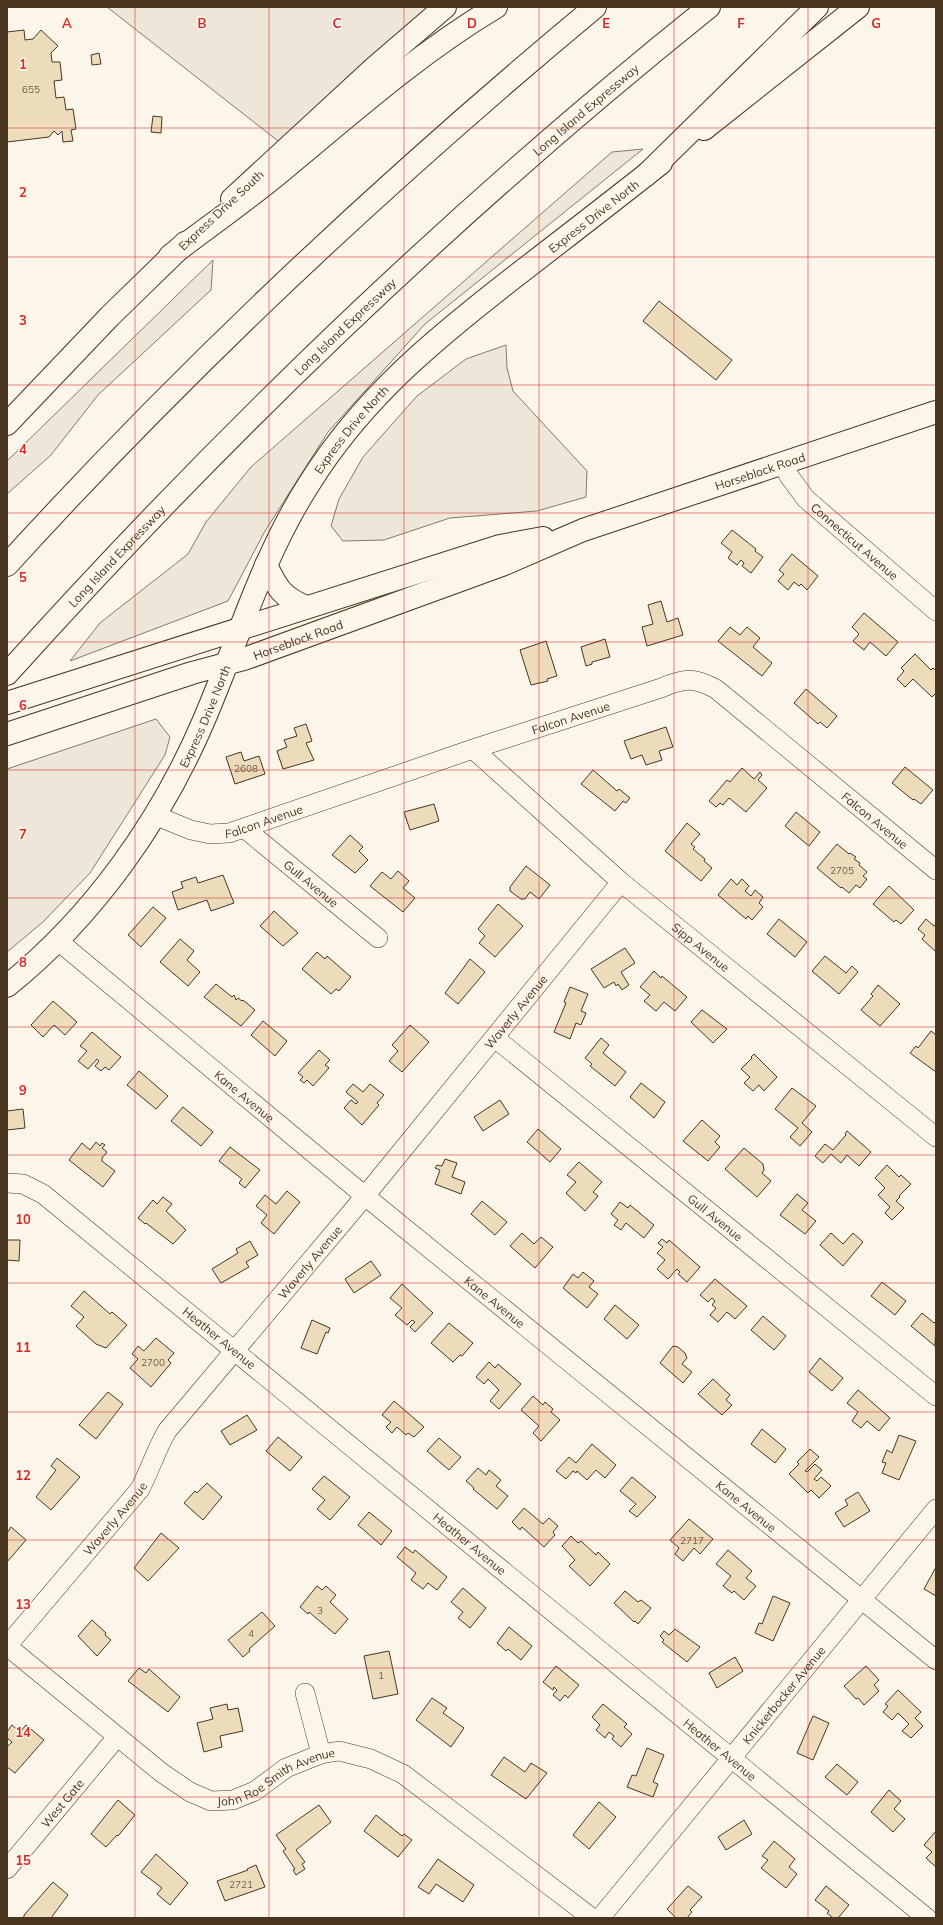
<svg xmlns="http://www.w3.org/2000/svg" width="943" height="1925" viewBox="0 0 943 1925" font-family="Mulish,sans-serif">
<rect width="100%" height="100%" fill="#fbf6e9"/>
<!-- green -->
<path fill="#ede6d9" stroke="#887966" d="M107 7H441L278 141Z
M643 149 425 324 328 432 265 531 228 601 70 661 100 623 188 554 206 522 251 467 612 152Z
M213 260 211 290 98 395 51 455 7 494V461Z
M506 345 507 368 513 391 587 471 586 497 537 511 450 518 384 540 343 541 331 526 339 499 363 457 417 396 466 359Z
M156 719 170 737 165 755 90 873 43 922 7 952V769Z"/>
<!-- building -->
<path fill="#ecdcbc" stroke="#4a3520" d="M24 30 25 40 33 39 41 30 58 46 51 53 52 62H60L62 80 54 81 56 98 64 97 66 110 73 109 76 129 71 130 73 141 63 142 62 131 58 135 54 131 49 137 7 142V32Z
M99 53 101 64 92 65 91 55Z
M153 116 162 117 161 133 151 132Z
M659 301 732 360 716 380 643 321Z
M732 530 756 549 755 551 763 557 751 573 742 566 744 563 741 560 737 565 728 558 732 552 721 543Z
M792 554 818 576 807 590 801 584 799 586 794 582 788 590 778 581 784 574 779 570Z
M661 601 667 622 678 618 683 635 647 646 642 627 653 624 648 605Z
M864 613 898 642 886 656 870 642 864 650 853 641 859 634 852 627Z
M730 627 740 635 747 627 760 638 753 647 772 663 762 676 718 641Z
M605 639 610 657 592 662V664L586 666 581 647Z
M546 641 557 676 547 679 548 681 531 685 520 650Z
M915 654 931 670 933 668 936 671V693L932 697 913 679 905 687 897 679 904 671 901 668Z
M806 689 837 716 827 728 820 722 818 724 794 703Z
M306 724 312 741 306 743 314 760 283 769 277 751 287 747 284 740 297 736 294 728Z
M666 727 673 747 659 751 662 760 646 765 642 755 631 759 624 741Z
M241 752 244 761 259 756 265 774 235 784 226 757Z
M905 767 933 790 921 804 914 799 913 800 892 783Z
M742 768 754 779 760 772 762 775 758 780 767 788 746 812 729 798 723 805 720 803 716 807 709 801 727 780 730 782Z
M593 770 617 791 619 789 630 798 626 803 623 801 615 811 581 784Z
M434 804 439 821 410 830 404 812Z
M796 812 820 832 809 846 785 826Z
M687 823 700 834 691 844 695 847 693 849 705 859 704 861 712 868 701 881 665 851Z
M350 835 363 847 359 851 368 860 355 873 332 855Z
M837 844 849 854 850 853 856 857 854 859 860 863 859 865 867 872 863 876 867 879 860 888 856 885 849 893 842 887 841 888 817 868Z
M526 866 550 885 539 899 530 892 525 899H521L510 891V887Z
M398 871 409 881 403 888 415 898 403 912 370 886 382 872 391 879Z
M223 875 234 903 211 911 207 900 178 910 172 892 183 888 181 882 196 877 198 883Z
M731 879 737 885 742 879 749 886 745 891 751 896 755 890 763 897 759 903 763 907 752 920 748 916 746 919 718 895Z
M889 886 914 910 901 924 896 920 894 922 873 904Z
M498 904 523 926 495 957 479 943 485 936 478 929Z
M153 907 166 918 141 947 128 935Z
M274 911 298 933 283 946 260 926Z
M779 919 807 942 795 957 767 934Z
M926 919 934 926 936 925V952L922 939 925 935 918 929Z
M180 939 194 951 187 960 200 972 188 986 160 962Z
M625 948 635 963 621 972 629 985 622 990 618 984 616 986 614 982 604 988 591 969Z
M317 952 325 959 327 956 351 977 339 991 336 989 331 994 302 969Z
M825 956 846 973 852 966 858 972 839 994 812 971Z
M470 959 485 972 458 1004 445 993Z
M654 971 661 978 662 976 687 997 675 1011 664 1002 656 1011 644 1001 650 995 640 987Z
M216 984 232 997 234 995 236 1000 238 998 242 1001 243 1000 255 1010 241 1026 204 997Z
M878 985 900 1004 880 1026 861 1010 873 996 871 994Z
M570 987 588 994 581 1011 586 1013 581 1025 576 1023 570 1039 554 1032 566 1003 564 1002Z
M53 1001 77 1022 65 1035 54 1025 43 1037 31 1025Z
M702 1010 727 1029 713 1043 691 1022Z
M263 1021 287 1041 275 1056 251 1035Z
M410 1025 429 1042 402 1072 389 1061 398 1051 392 1045Z
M931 1031 936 1035V1072L910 1053 916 1046 918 1048Z
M92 1032 121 1057 109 1070 105 1067 101 1071 95 1066 99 1061 97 1059 88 1069 78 1061 87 1051 80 1046Z
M601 1038 609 1045 603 1053 626 1072 615 1086 590 1066 592 1064 585 1058Z
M319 1050 330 1060 325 1065 329 1068 313 1086 307 1080 304 1083 300 1080 303 1077 298 1073Z
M754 1054 777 1077 764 1091 759 1085 753 1091 744 1083 750 1077 741 1069 752 1058 751 1057Z
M139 1071 168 1096 156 1109 127 1085Z
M641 1083 665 1102 654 1118 630 1097Z
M353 1084 363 1092 370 1084 384 1095 377 1103 379 1105 362 1125 344 1108 351 1100 356 1104 358 1102 346 1092Z
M792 1088 816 1106 802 1123 812 1132 800 1146 790 1137 798 1128 775 1109Z
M500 1100 509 1114 483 1131 474 1117Z
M183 1107 213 1132 201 1146 171 1121Z
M23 1109 25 1128 7 1130V1111Z
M702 1120 720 1136 715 1142 720 1147 708 1161 683 1141Z
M538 1129 561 1149 550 1162 527 1142Z
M847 1131 871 1152 859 1166 847 1155 841 1163 831 1154 823 1163 815 1156 825 1144 833 1150 846 1135 845 1134Z
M96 1142 100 1146 102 1143 105 1145 102 1148 107 1152 102 1158V1161L115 1171 103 1187 69 1160 82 1143 90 1150Z
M230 1147 260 1170 245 1188 239 1183 242 1179 219 1161Z
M744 1148 763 1164 764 1170 762 1173 771 1181 757 1197 725 1169Z
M445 1159 457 1163 452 1177 465 1182 461 1194 435 1184 440 1170 435 1168 437 1165 442 1166Z
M579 1162 602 1182 593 1192 598 1196 585 1211 566 1193 576 1182 567 1175Z
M887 1165 899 1177 901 1175 911 1184 899 1196 900 1197 896 1201 904 1208 892 1220 885 1213 890 1207 878 1195 885 1188 875 1178Z
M287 1191 300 1202 274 1234 261 1223 267 1215 256 1206 265 1195 276 1204Z
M797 1194 808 1203 802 1210 816 1221 805 1234 780 1215Z
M163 1197 172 1204 166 1211 186 1230 173 1244 146 1223 145 1224 138 1218 153 1200 157 1204Z
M482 1201 507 1222 495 1235 471 1214Z
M620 1202 628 1208 630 1205 654 1225 644 1238 626 1223 621 1230 614 1225 618 1220 611 1214Z
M522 1233 534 1244 541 1237 553 1247 535 1268 510 1246Z
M831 1233 843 1244 853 1233 863 1242 843 1266 820 1245Z
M662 1239 667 1243 669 1240 700 1267 687 1282 678 1274 680 1272 677 1269 668 1279 657 1269 665 1260 657 1253 663 1247 658 1243Z
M7 1240H20L19 1261 7 1260Z
M250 1241 258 1255 246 1262 249 1267 221 1283 212 1269 238 1253 236 1249Z
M371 1261 381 1275 354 1293 345 1279Z
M583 1272 594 1281 589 1287 598 1294 587 1308 563 1288 573 1274 578 1278Z
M715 1279 747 1306 735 1319 727 1312 718 1322 710 1315 716 1308 712 1305 715 1301 712 1298 708 1302 700 1295Z
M882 1282 906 1301 895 1315 871 1296Z
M402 1284 433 1313 415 1332 410 1327 415 1322 412 1320 407 1325 395 1315 402 1308 390 1298Z
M84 1291 110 1314 112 1312 127 1325 106 1348 96 1344 76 1326 84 1317 71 1306Z
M615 1305 639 1325 627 1339 604 1319Z
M922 1313 934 1323 936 1321 935 1346 911 1326Z
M763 1316 786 1336 774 1350 751 1330Z
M312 1320 330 1328 328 1333 326 1332 317 1354 301 1348Z
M449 1323 473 1343 462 1356 460 1355 453 1362 431 1343Z
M156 1338 174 1353 168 1360 171 1363 151 1387 130 1368 138 1359 132 1354 138 1346 144 1351Z
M673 1346 678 1347 685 1353 687 1358 682 1364 692 1372 683 1383 660 1363Z
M820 1358 843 1378 832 1391 809 1372Z
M489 1362 495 1368 498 1364 521 1384 499 1409 490 1401 499 1390 488 1379 484 1384 476 1377Z
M713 1379 730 1395 726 1400 732 1405 722 1415 698 1394Z
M858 1390 890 1418 879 1431 867 1421 861 1428 852 1421 858 1412 847 1403Z
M108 1392 123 1404 96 1439 79 1425Z
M533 1396 543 1405 545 1402 553 1409 551 1412 560 1420 541 1441 533 1433 539 1426 521 1410Z
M394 1401 424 1427 414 1437 408 1433 406 1435 397 1427 392 1433 386 1427 391 1422 382 1415Z
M247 1415 257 1430 230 1445 221 1431Z
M762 1429 786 1449 775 1463 751 1444Z
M899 1435 916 1441 899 1480 882 1473 886 1463 882 1462 887 1450 892 1453Z
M278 1437 302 1457 290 1471 266 1451Z
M439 1438 461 1457 449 1470 427 1451Z
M592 1444 616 1465 605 1478 596 1470 587 1480 577 1471 576 1473 573 1471 566 1479 556 1471 569 1457 576 1463Z
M810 1449 819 1457 805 1471 807 1472 815 1464 822 1470 814 1479 817 1481 821 1477 831 1486 819 1498 811 1490 808 1493 789 1474 799 1464 797 1462Z
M57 1458 80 1477 51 1510 36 1497 56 1470 51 1466Z
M478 1468 486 1475 489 1470 501 1480 496 1486 508 1496 497 1509 473 1489 474 1488 466 1481Z
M324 1476 350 1497 330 1520 317 1509 325 1500 312 1489Z
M632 1477 656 1497 637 1517 629 1511 636 1504 620 1491Z
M207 1483 222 1497 203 1520 184 1503 195 1491 197 1493Z
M858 1492 870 1511 844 1527 835 1513 848 1505 845 1500Z
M524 1508 543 1524 549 1518 558 1526 553 1532 555 1535 544 1547 522 1527 520 1530 512 1522Z
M369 1512 392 1531 381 1545 358 1525Z
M689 1519 713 1539 700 1554 694 1548 683 1561 675 1554 679 1548 670 1540Z
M11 1527 26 1540 7 1562V1533Z
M161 1533 179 1548 148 1581 134 1568Z
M571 1536 578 1543 581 1541 596 1555 598 1552 610 1564 590 1586 569 1566 575 1560 562 1546Z
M405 1547 413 1553 415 1550 447 1577 437 1590 428 1583 423 1589 411 1580 416 1573 397 1557Z
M728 1550 752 1571 746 1578 756 1586 744 1600 734 1591 732 1593 723 1586 731 1576 716 1564Z
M936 1567V1596L924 1589Z
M317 1586 322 1590 326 1586 336 1595 330 1602 348 1619 335 1634 309 1612 308 1614 300 1607Z
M463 1588 486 1608 470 1628 458 1618 463 1612 451 1602Z
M625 1591 638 1602 641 1600 651 1608 638 1624 635 1621 634 1622 614 1603Z
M773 1596 790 1603 773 1641 755 1633 759 1623 762 1624Z
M262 1612 275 1626 249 1649 250 1651 243 1657 228 1640Z
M92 1620 106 1633 105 1635 111 1640 97 1656 78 1636Z
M509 1627 532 1646 521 1660 508 1649 506 1651 497 1643Z
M675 1629 700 1647 687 1662 662 1642 664 1640 660 1636 664 1631 669 1635Z
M389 1651 398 1694 373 1699 364 1656Z
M735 1657 743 1671 717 1688 709 1673Z
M556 1666 579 1685 568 1698 565 1695 560 1701 553 1695 557 1690 554 1687 553 1690 543 1682Z
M866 1666 879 1680 874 1685 879 1691 864 1705 858 1698 856 1699 844 1686Z
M139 1668 146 1673 149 1669 180 1697 168 1712 128 1681Z
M898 1690 921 1712 915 1718 923 1726 911 1738 902 1731 909 1724 898 1713 892 1720 883 1712 888 1706 885 1704Z
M432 1698 447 1708 443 1713 464 1728 451 1747 416 1720Z
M227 1704 228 1710 238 1708 243 1731 220 1736 222 1747 204 1752 197 1723 213 1719 210 1708Z
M603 1704 627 1724 624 1727 632 1734 621 1747 612 1739 614 1736 609 1732 605 1738 596 1730 600 1725 592 1717Z
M813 1716 829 1723 813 1760 797 1753Z
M12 1725 20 1732 26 1725 44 1740 15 1773 7 1767V1747L12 1742 7 1738V1732Z
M647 1748 664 1755 653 1782 658 1784 653 1797 627 1787 632 1775 636 1776Z
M504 1757 525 1772 531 1763 547 1773 526 1799 491 1775Z
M837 1764 858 1782 847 1795 825 1777Z
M889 1790 901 1801 894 1809 905 1819 893 1832 871 1812Z
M118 1800 135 1815 118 1836 117 1835 106 1847 91 1834Z
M599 1802 616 1817 589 1849 573 1835Z
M319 1805 331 1822 296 1850 305 1862 302 1864 305 1869 296 1875 293 1870 295 1869 283 1851 286 1849 276 1835Z
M376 1815 402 1836 404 1834 412 1840 398 1857 364 1831Z
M744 1820 752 1834 726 1850 718 1837Z
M936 1831V1867L926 1858 932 1852 924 1845Z
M774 1841 795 1859 789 1867 797 1874 786 1888 761 1868 768 1860 762 1856Z
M156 1854 188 1883 170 1905 157 1894 162 1888 141 1872Z
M438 1859 474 1885 463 1902 436 1884 429 1894 418 1887Z
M256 1865 265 1887 225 1901 217 1881 248 1870 247 1869Z
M53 1882 68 1895 51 1918H23L25 1914Z
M688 1886 702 1897 690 1910 692 1912 687 1918H676L667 1909Z
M826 1886 849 1905 838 1918H833L827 1913 829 1911 815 1900Z"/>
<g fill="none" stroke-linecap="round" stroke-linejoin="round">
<!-- minor casing -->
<g stroke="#4a3520" stroke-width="20">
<g id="minor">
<path id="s1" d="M784 464 789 476 806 499 936 611"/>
<path id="s2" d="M473 749 621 882 936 1137"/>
<path id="s3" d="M154 815 191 830 210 834 229 833 473 749 661 688C684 678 694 677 716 689L936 870"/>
<path id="s4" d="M244 828 378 938"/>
<path id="s5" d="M57 940 365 1196 936 1660"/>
<path id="s6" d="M495 1038 936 1396"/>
<path id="s7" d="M7 1183 23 1184 43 1194C339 1433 631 1678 927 1918"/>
<path id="s8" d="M7 1646 140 1489C150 1470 156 1450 167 1431L365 1196 621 882"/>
<path id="s9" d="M7 1646 162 1773 190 1792 211 1801 233 1800 255 1791 286 1768 321 1754 339 1751 371 1759 403 1774 592 1918"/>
<path d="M305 1693 321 1754"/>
<path id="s10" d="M7 1869 117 1737"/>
<path id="s11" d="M600 1918 936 1509"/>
</g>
</g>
<!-- major casing -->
<g stroke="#4a3520" stroke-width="24">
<g id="major">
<path d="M704 129 858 7"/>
<path d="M232 199 374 68 445 7"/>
<path d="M7 424 110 316 185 243"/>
<path d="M266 565C277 588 282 597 306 607"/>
<path d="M7 703 500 546 543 538"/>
<path id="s12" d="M7 734 192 673 244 659 502 565 583 530 936 412"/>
<path id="s13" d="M7 986C93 917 161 821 204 720 238 641 262 557 309 484 363 397 437 337 517 275 565 238 613 201 661 163"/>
</g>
</g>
<!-- highway casing -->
<g stroke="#4a3520" stroke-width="24">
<g id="highway">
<path d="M646 175 817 7"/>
<path d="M170 256C208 227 247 200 284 169 353 112 419 53 496 7"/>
<path d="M7 565C189 365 387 180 595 7"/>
<path id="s14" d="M7 674C223 434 457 209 709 7"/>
</g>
</g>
<!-- minor -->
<use href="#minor" stroke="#fbf6e9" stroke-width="19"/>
<!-- major -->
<use href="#major" stroke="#fbf6e9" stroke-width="22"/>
<!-- highway -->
<use href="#highway" stroke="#fbf6e9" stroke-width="22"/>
</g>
<!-- grid -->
<path fill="none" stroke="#d62828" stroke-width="1" stroke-opacity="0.55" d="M135 7V1918M269 7V1918M404 7V1918M539 7V1918M674 7V1918M808 7V1918M7 128H936M7 257H936M7 385H936M7 513H936M7 642H936M7 770H936M7 898H936M7 1027H936M7 1155H936M7 1283H936M7 1412H936M7 1540H936M7 1668H936M7 1797H936"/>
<g text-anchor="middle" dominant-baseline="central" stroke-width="3" stroke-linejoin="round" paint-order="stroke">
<!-- number labels -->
<g font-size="10" fill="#725f47">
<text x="31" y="89">655</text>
<text x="246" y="768">2608</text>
<text x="842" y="870">2705</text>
<text x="153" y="1362">2700</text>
<text x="692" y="1540">2717</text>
<text x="320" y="1610">3</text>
<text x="251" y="1633">4</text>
<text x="381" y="1675">1</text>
<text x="241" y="1884">2721</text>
</g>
<!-- street labels -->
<g font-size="12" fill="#4a3520" stroke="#fbf6e9">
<text stroke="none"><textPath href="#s14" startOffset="809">Long Island Expressway</textPath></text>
<text transform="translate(221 210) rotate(-43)">Express Drive South</text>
<text stroke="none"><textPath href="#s13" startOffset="986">Express Drive North</textPath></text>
<text stroke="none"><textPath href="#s14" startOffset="485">Long Island Expressway</textPath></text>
<text stroke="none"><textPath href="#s13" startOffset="662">Express Drive North</textPath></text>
<text stroke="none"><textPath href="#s12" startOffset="798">Horseblock Road</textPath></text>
<text stroke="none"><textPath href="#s1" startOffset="106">Connecticut Avenue</textPath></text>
<text stroke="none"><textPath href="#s14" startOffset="161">Long Island Expressway</textPath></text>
<text stroke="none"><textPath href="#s12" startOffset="306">Horseblock Road</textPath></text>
<text stroke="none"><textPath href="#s13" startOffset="338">Express Drive North</textPath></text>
<text stroke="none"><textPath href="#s3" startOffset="439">Falcon Avenue</textPath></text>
<text stroke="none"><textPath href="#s3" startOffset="115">Falcon Avenue</textPath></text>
<text stroke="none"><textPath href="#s3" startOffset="798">Falcon Avenue</textPath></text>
<text stroke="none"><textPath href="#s4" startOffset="87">Gull Avenue</textPath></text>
<text stroke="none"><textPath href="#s2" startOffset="302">Sipp Avenue</textPath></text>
<text stroke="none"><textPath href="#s8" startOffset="815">Waverly Avenue</textPath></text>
<text stroke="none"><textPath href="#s5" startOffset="244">Kane Avenue</textPath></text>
<text stroke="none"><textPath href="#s6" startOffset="284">Gull Avenue</textPath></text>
<text stroke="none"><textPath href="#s8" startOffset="491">Waverly Avenue</textPath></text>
<text stroke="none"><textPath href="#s5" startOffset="568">Kane Avenue</textPath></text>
<text stroke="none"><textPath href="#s7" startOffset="266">Heather Avenue</textPath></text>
<text stroke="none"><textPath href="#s5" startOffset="892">Kane Avenue</textPath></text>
<text stroke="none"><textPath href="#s8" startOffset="167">Waverly Avenue</textPath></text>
<text stroke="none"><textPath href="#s7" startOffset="590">Heather Avenue</textPath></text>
<text stroke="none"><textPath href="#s11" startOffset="289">Knickerbocker Avenue</textPath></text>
<text stroke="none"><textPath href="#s7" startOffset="914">Heather Avenue</textPath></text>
<text stroke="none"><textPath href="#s9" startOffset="328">John Roe Smith Avenue</textPath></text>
<text stroke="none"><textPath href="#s10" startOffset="86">West Gate</textPath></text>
</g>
</g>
<g font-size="13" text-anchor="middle" font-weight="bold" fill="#d62828" stroke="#fbf6e9" stroke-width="3" stroke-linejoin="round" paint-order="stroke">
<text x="67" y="28">A</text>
<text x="202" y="28">B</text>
<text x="337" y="28">C</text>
<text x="472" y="28">D</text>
<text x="606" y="28">E</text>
<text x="741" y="28">F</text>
<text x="876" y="28">G</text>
<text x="23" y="69">1</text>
<text x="23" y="197">2</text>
<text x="23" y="325">3</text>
<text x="23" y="454">4</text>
<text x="23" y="582">5</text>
<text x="23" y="710">6</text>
<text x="23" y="839">7</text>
<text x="23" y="967">8</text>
<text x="23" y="1095">9</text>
<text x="23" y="1224">10</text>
<text x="23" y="1352">11</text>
<text x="23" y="1480">12</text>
<text x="23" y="1609">13</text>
<text x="23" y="1737">14</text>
<text x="23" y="1865">15</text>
</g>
<!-- border -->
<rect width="943" height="1925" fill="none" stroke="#4a3520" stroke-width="16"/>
</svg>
